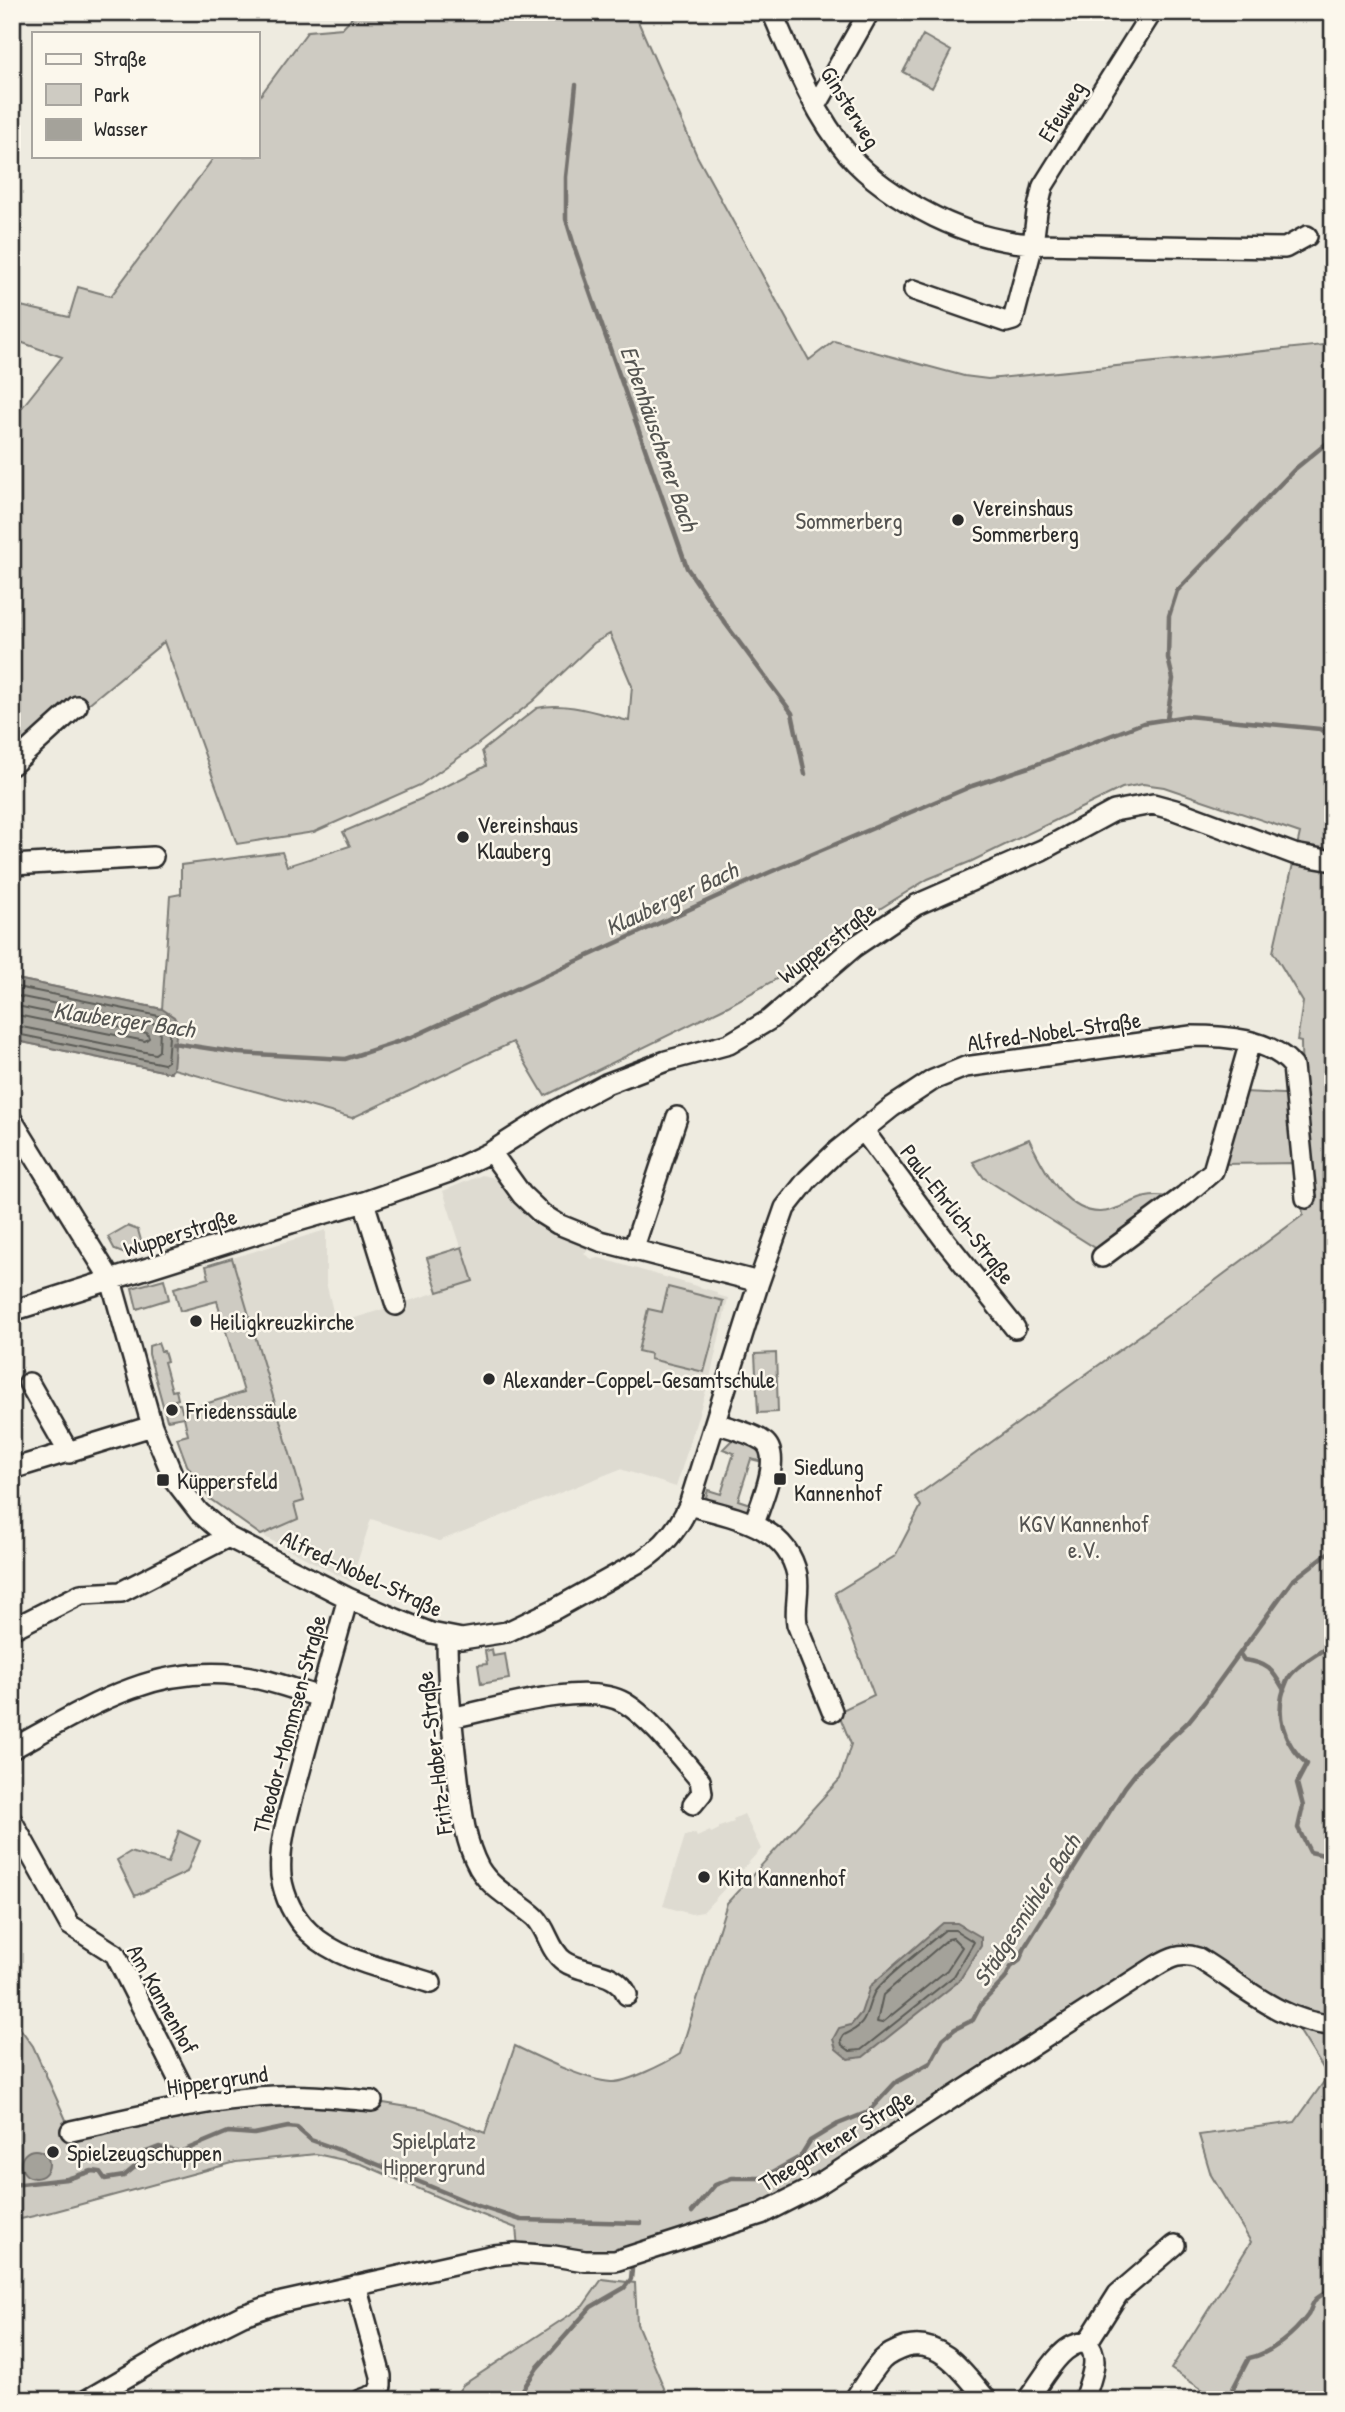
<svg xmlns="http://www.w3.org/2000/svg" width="1345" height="2412" viewBox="0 0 1345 2412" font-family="'Patrick Hand',sans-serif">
<rect width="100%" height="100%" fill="#eeebe0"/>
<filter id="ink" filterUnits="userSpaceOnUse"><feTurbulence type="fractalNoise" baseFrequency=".0143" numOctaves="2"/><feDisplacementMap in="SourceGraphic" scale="14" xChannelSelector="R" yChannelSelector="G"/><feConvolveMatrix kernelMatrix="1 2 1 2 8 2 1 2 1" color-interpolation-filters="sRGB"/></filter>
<g filter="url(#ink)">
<!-- built -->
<path fill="#dedbd1" d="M482 1175 495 1178 530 1215 528 1220 590 1248 584 1254 592 1259 599 1258 717 1292V1295L728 1298 710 1378 676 1487 620 1469 439 1541 371 1519 351 1582 261 1535 298 1519 294 1504 304 1500 232 1258 326 1230V1282L336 1324 472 1281 443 1191Z
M744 1814 761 1849 703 1912 691 1914 663 1906 685 1836 695 1833 697 1837 710 1831 711 1833 719 1829V1827L734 1822 733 1819Z"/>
<!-- green -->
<path fill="#cecbc2" stroke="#7c7b76" stroke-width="2" d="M357 12H634L697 156 809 360 834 341 964 376 988 379 1333 344V2017L1280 2005 1220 1961 1192 1946 1175 1951 832 2169 760 2206 622 2254 588 2256 518 2247 516 2228 454 2204 362 2164 316 2154 236 2162 56 2211 12 2221V2017L33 2046 71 2131 192 2107 371 2101 427 2110 485 2133 515 2046C540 2058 584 2080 611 2082 627 2083 666 2063 680 2054L727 1903 840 1779 851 1744 838 1712 874 1695 835 1593 895 1556 921 1506 915 1497 1185 1303 1303 1215 1297 1163 1220 1164 1244 1092 1302 1095 1301 1042 1297 1041 1303 1002 1273 952 1300 833 1164 787 1143 784 1122 788 972 861 928 879 865 918 796 968 728 1006 545 1096 513 1042 352 1118 174 1069 167 1072 12 1040V978L162 1009 170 896 181 894V865L282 852 287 866 350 846 343 832 423 798 486 766 482 751 537 708C567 701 600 714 629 721L632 686 610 634 594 643 533 701 474 747 420 785 314 832 237 844 164 642 81 710 12 757V420L62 357 12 339V304L69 317 78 287 111 296 215 156H257V100L308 31 342 28Z
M923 35 951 51 932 88 903 72Z
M1029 1139C1043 1168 1069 1223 1112 1210 1137 1202 1140 1193 1169 1197L1097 1249 984 1178 973 1162Z
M127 1226 138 1230 144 1251 130 1256 115 1250 108 1237Z
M462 1247 473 1281 438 1292 427 1258Z
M232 1258 304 1501 294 1504 298 1519 261 1535 210 1499 187 1465 177 1438 188 1435 184 1417 167 1420 149 1354V1346L158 1343 161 1351H164L167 1361 164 1362 172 1391 176 1390 178 1399 175 1400 176 1404H180L182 1411 244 1392 217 1301 180 1311 174 1288 209 1278 206 1266Z
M164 1279 169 1299 137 1309 132 1288Z
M668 1287 723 1301 704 1372 650 1359 651 1354 638 1351 648 1309 662 1312Z
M776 1353 778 1412 758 1413 755 1354Z
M732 1440 759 1448 763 1462 751 1459 738 1500 750 1504 748 1510C729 1512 720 1509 706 1497L708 1490 721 1494 734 1453 723 1449Z
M492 1649 493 1656 505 1654 509 1679 481 1684 478 1665 487 1664 485 1651Z
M179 1831 200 1841 187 1872 135 1896 117 1860 130 1852 168 1863Z
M1294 2022 1333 2034V2400H1208L1209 2394 1171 2369 1251 2242 1211 2175 1199 2135 1295 2122 1328 2076Z
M602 2279 635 2283 637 2324 669 2400H452L463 2385 583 2306Z"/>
<!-- water -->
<path fill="#a4a29a" stroke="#74726e" stroke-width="2" d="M12 978 162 1009 174 1017 177 1023 173 1069 171 1072H167L12 1040Z
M943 1923H957L981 1937V1946L959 1981 863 2057 848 2059 836 2049 833 2039 839 2028 851 2025 861 2013 870 1986Z
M21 2164a14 14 0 1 1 28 0a14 14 0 1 1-28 0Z"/>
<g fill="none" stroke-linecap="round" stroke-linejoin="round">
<!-- shore -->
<path stroke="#5b5b57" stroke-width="2" d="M12 986 159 1016 166 1019 170 1024 167 1062 164 1064 12 1033
M12 995 157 1024 160 1028 159 1051 155 1054 12 1025
M12 1005 147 1033 149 1038 145 1041 12 1014
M945 1930H955L974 1942 954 1976 861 2050 850 2051 842 2045 841 2040 844 2035C871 2023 863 2015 874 1993 880 1981 932 1941 945 1930Z
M953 1938 962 1947 947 1970 882 2023 877 2022 883 1995 948 1939Z"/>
<!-- stream -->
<path stroke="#74726e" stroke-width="4.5" d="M576 85 566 177V219L575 249 687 568 725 623 792 713 805 774
M1167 719 1173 679 1168 658 1169 616 1177 591 1295 469 1333 438
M173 1043 239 1053 345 1059 412 1037 768 873 972 786 1032 766 1143 723 1187 716 1320 729 1333 740
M1333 1644C1321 1651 1292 1668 1287 1681 1273 1712 1283 1743 1307 1764L1297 1783 1303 1806 1298 1828 1310 1852 1333 1857
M1240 1654 1244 1660C1268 1663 1272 1669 1284 1690
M12 2185 67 2179 92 2171 100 2172 105 2179 124 2176 136 2166 146 2152 159 2147 180 2152 228 2132 254 2134 288 2127 297 2128 311 2140 362 2158 475 2205 521 2220 641 2223
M692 2212 715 2185 732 2178H762L800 2157 810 2141 838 2124 868 2112 895 2083 930 2063 943 2039 955 2029 973 2020 982 2003 1005 1979 1011 1967 1019 1961 1026 1945 1125 1787 1143 1764 1188 1722 1205 1701 1292 1581 1333 1549
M516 2400 537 2368 591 2307 624 2288 631 2279 632 2269
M1227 2400 1249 2358C1271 2354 1295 2333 1308 2315 1311 2310 1312 2303 1316 2299 1322 2294 1328 2292 1333 2285"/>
<!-- minor casing -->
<g stroke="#2b2b2b" stroke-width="24">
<path id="minor" d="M772 12C793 60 814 114 848 154 872 182 903 201 935 217 966 232 999 242 1033 244L1285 248 1307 236
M816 106 869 12
M914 290 1006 322 1013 320 1033 244 1037 212 1043 186 1152 12
M12 765 77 706
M12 865 153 857
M12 1120 111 1280 152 1426 175 1481 199 1512 228 1537 348 1598 396 1619 431 1633 462 1639 507 1632 555 1609 643 1560C664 1546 679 1528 689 1505L759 1282 785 1208 808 1179 837 1151 892 1107 933 1080 965 1067 1191 1036C1224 1036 1270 1038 1293 1066L1306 1198
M863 1130 944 1239 1015 1328
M491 1152 522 1195 542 1214 558 1224 600 1241 759 1282
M364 1202 396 1305
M633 1250 677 1117
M1102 1257 1184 1196 1213 1171 1250 1042
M12 1311 291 1223 364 1202 449 1172 491 1152 557 1110 606 1084 666 1061 729 1044 769 1020 854 947 916 905 1042 850 1114 811 1153 804 1175 810 1294 854 1333 861
M29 1383 69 1453
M715 1423C730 1428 750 1432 763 1441 784 1455 760 1504 754 1524
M12 1469 152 1426
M689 1505C731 1517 787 1524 797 1575 800 1591 794 1607 797 1624L832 1711
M348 1598C332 1655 316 1711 301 1767 292 1802 278 1840 281 1876 284 1897 294 1918 309 1932 340 1962 392 1970 431 1983
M12 1629 81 1594 121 1592 228 1537
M447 1638C447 1683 452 1725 457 1770 461 1802 463 1839 479 1868 492 1890 517 1901 535 1917 548 1930 549 1950 564 1961 583 1975 617 1969 627 1995
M451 1718C495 1709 585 1680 625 1703 650 1718 680 1757 700 1780L702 1793 693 1804
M12 1749C85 1709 150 1665 237 1675 265 1678 293 1689 320 1697
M12 1821 70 1925 115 1954 192 2106
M71 2131C137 2117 206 2099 274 2096 307 2094 339 2098 372 2101
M356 2285 381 2376V2386L377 2394 361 2400
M1087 2343 1118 2294 1175 2245
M87 2400 175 2349 243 2315 282 2302 494 2255 515 2253 554 2256 585 2261H615L761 2214 816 2186 1156 1966C1171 1957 1181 1952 1198 1958 1240 1983 1281 2023 1333 2025
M854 2400C863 2387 871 2372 882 2360 888 2354 897 2350 906 2347 943 2338 966 2376 987 2400
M1027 2400C1042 2382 1061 2340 1087 2343 1102 2358 1089 2382 1084 2400"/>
</g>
<!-- minor -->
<use href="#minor" stroke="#fbf7ec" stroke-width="19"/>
</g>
</g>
<!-- markers -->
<g fill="#2b2b2b" stroke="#fbf7ec" stroke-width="2.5">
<circle cx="958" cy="520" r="7"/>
<circle cx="463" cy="837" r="7"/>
<circle cx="196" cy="1321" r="7"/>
<circle cx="489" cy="1379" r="7"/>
<circle cx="172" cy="1410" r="7"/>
<rect x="773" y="1472" width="14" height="14" rx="3.5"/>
<rect x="156" y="1473" width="14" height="14" rx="3.5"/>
<circle cx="704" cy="1877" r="7"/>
<circle cx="53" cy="2152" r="7"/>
</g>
<g text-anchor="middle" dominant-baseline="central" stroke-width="5" stroke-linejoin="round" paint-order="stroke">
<!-- street labels -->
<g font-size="23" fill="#2b2b2b" stroke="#fbf7ec">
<text transform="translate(851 107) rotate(58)">Ginsterweg</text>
<text transform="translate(1061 111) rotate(-58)">Efeuweg</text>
<text transform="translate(827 942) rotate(-38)">Wupperstraße</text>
<text transform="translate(1054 1031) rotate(-8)">Alfred-Nobel-Straße</text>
<text transform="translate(958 1214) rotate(52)">Paul-Ehrlich-Straße</text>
<text transform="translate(180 1232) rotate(-17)">Wupperstraße</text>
<text transform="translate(362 1573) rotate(25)">Alfred-Nobel-Straße</text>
<text transform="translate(289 1724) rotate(-75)">Theodor-Mommsen-Straße</text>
<text transform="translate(434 1753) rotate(-97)">Fritz-Haber-Straße</text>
<text transform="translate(163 1999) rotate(61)">Am Kannenhof</text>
<text transform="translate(217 2080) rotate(-8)">Hippergrund</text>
<text transform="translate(836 2140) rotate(-31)">Theegartener Straße</text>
</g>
<!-- poi labels -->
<g font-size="23" fill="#2b2b2b" stroke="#fbf7ec" text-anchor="start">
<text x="972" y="507">Vereinshaus<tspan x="972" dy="26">Sommerberg</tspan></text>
<text x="477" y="824">Vereinshaus<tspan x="477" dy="26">Klauberg</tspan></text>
<text x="210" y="1321">Heiligkreuzkirche</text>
<text x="503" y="1379">Alexander-Coppel-Gesamtschule</text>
<text x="186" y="1410">Friedenssäule</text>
<text x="794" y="1466">Siedlung<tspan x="794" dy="26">Kannenhof</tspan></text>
<text x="177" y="1480">Küppersfeld</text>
<text x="718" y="1877">Kita Kannenhof</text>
<text x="67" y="2152">Spielzeugschuppen</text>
</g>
<!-- park labels -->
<g font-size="23" fill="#545351" stroke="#fbf7ec">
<text x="849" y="520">Sommerberg</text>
<text x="1084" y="1523">KGV Kannenhof<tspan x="1084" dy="26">e.V.</tspan></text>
<text x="434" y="2140">Spielplatz<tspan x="434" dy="26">Hippergrund</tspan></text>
</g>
<!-- water labels -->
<g font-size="24" font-style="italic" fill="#555552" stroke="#fbf7ec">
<text transform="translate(660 438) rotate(71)">Erbenhäuschener Bach</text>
<text transform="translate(671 898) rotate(-25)">Klauberger Bach</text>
<text transform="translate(124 1019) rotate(8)">Klauberger Bach</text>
<text transform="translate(1026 1910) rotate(-57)">Städgesmühler Bach</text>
</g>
</g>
<!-- margin -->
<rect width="1345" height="2412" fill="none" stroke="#fbf7ec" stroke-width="42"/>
<rect x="21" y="21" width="1303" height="2370" fill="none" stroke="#2b2b2b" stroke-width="2.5" filter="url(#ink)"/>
<!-- legend -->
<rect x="32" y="32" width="228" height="126" fill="#fbf7ec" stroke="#a8a59f" stroke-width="2"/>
<rect x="46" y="54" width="35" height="10" fill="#fbf7ec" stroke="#a8a59f" stroke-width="2"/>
<text x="94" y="66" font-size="21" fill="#2b2b2b">Straße</text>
<rect x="46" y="84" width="35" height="21" fill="#cecbc2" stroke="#a8a59f" stroke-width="2"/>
<text x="94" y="102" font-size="21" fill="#2b2b2b">Park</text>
<rect x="46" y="119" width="35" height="21" fill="#a4a29a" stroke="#a8a59f" stroke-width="2"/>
<text x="94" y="136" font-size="21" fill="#2b2b2b">Wasser</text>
</svg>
